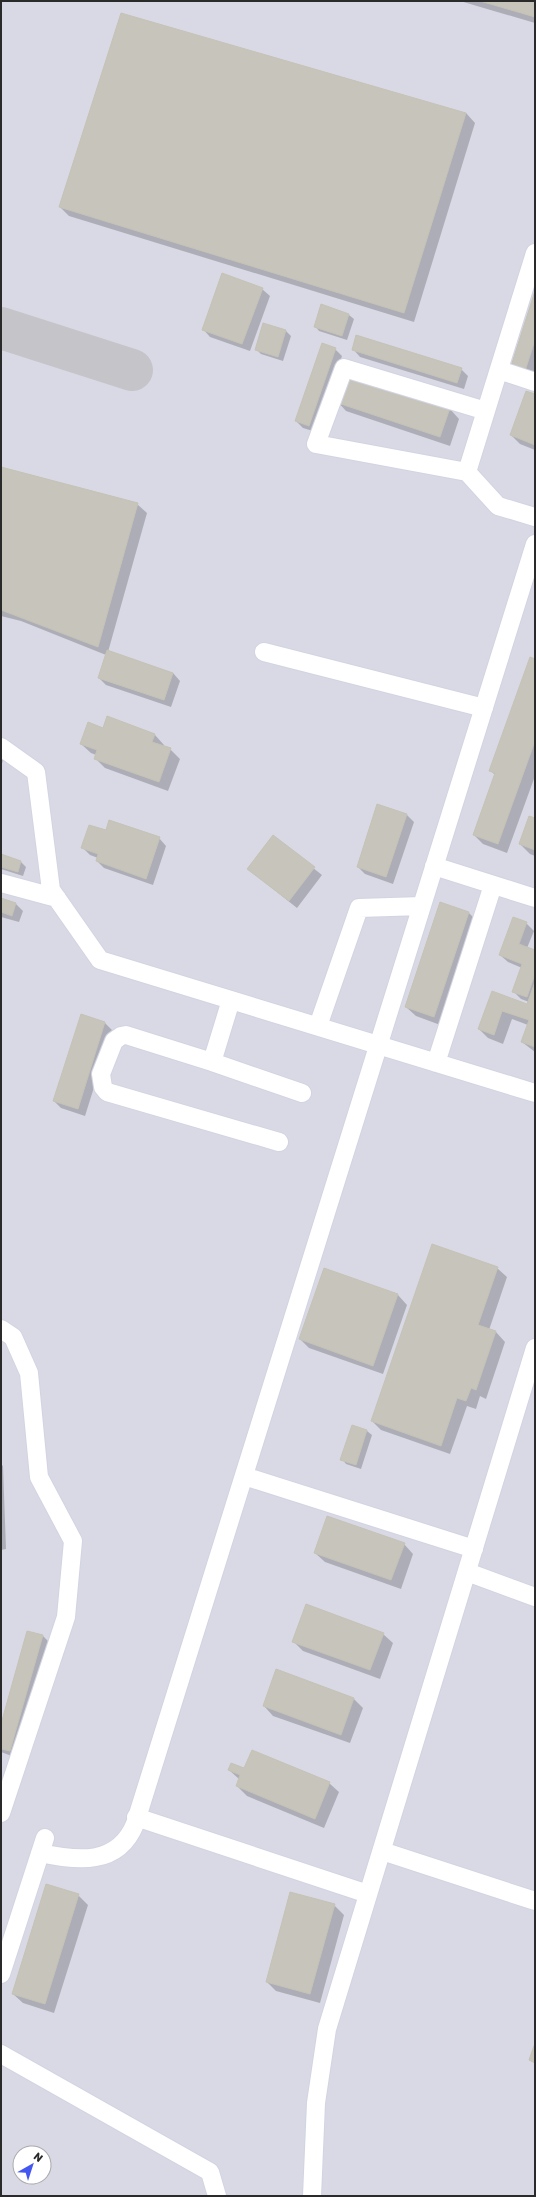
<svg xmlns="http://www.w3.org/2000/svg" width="536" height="2197" viewBox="0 0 536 2197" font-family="Rubik,sans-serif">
<rect width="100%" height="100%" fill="#ebe6dc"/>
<!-- airport -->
<path fill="#d8d9e4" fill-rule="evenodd" d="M1 1H535V2196H1ZM20 2153H44V2177H20Z"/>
<!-- shadow -->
<path fill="#0003" d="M460 1H535V23Z
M466 113 475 123 414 322 69 216 60 207Z
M262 289 270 296 250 351 210 337 203 329Z
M535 294V369L533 377 520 373Z
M321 305 349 315 354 319 347 340 319 331 315 326Z
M264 324 286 331 291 336 283 361 261 354 256 349Z
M335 349 342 356 316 432 303 428 296 421Z
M353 349 461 369 468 376 464 389 360 357Z
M535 395V450L520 444 511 435Z
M337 401 450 409 459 419 450 446 346 411Z
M1 468 137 504 147 513 108 652 173 673 180 681 171 707 106 685 99 678 106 655 21 621 1 616Z
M535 660V776L507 853 483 844 474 835 495 775 491 771Z
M107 718 155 735 164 745 163 747 170 749 180 759 168 791 105 768 95 758 96 755 91 753 81 744 103 729Z
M1 758 3 760 1 767Z
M407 815 414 822 393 884 365 874 358 867Z
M535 819V856L530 854 520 844Z
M106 832 159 838 166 846 153 885 104 868 97 861 98 858 90 855 82 847Z
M273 836 322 875 297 908 248 869Z
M1 855 21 862 26 867 23 876 1 869Z
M1 899 16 904 23 911 19 922 1 917Z
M468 912 478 922 443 1026 416 1016 406 1007Z
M526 923 534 931 527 948 535 951V1052L522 1042 528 1025 512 1019 503 1044 488 1038 479 1029 492 992 528 1005 529 1002 521 999 513 991 522 968 508 962 500 955Z
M82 1015 105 1023 112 1030 85 1116 61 1108 54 1101Z
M497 1268 507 1277 489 1330 496 1332 505 1342 486 1399 480 1396 476 1409 467 1406 450 1454 381 1430 372 1421Z
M324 1269 398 1295 407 1305 383 1374 309 1348 300 1339Z
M352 1426 367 1431 372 1435 361 1469 346 1464 342 1459Z
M1 1464 3 1466 6 1549 1 1550Z
M404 1544 413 1554 401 1589 325 1562 315 1553Z
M383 1634 393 1643 380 1679 303 1651 293 1641Z
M43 1636 50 1643 17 1758 1 1752V1728Z
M353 1698 363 1708 350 1743 273 1716 264 1706Z
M229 1770H245L329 1783 339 1792 324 1828 247 1796 237 1786 239 1779Z
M78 1895 88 1905 54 2013 23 2003 13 1994Z
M334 1905 344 1915 320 2003 276 1991 267 1982Z"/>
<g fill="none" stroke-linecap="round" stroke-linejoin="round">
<!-- taxiway -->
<path stroke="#c5c4c8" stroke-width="42" d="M1 328 132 370"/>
</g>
<!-- building -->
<path fill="#c7c4bb" stroke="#c6c2b6" d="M480 1H535V17Z
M121 13 466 113 404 313 59 207Z
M222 273 263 288 242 344 202 330Z
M535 291V340L525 371 511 366Z
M321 304 349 314 342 336 314 327Z
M263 323 286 330 278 357 255 350Z
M356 335 462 368 457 383 352 350Z
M322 343 336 348 309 426 295 421Z
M345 373 450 408 440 437 335 402Z
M526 391 535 394V445L510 435Z
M1 467 138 503 98 647 1 610Z
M107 650 173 673 164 700 98 678Z
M530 657 535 659V741L498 844 473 835 495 773 489 771Z
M107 716 155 734 152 742 171 748 159 782 94 759 97 750 80 744 88 722 103 728Z
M377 804 407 814 386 877 357 867Z
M529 816 535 818V850L519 844Z
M109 820 160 837 146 879 96 861 98 854 81 848 89 825 106 830Z
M273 835 315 867 289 901 247 869Z
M1 854 21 861 18 872 1 867Z
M1 898 16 903 12 916 1 912Z
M440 902 469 912 434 1017 405 1007Z
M513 917 527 922 519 944 535 950V974L527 997 512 992 522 964 499 955Z
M535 982V1047L521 1042 529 1020 502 1011 494 1035 478 1029 492 991 527 1004Z
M81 1014 105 1022 78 1109 53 1101Z
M432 1244 498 1267 478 1325 496 1331 476 1390 471 1388 466 1401 457 1398 441 1446 371 1421Z
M324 1268 398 1294 373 1366 299 1339Z
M352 1425 367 1430 356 1465 340 1460Z
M327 1516 405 1543 391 1580 314 1553Z
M306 1604 384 1633 370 1670 292 1642Z
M27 1631 43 1635 10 1751 1 1749V1724Z
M276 1669 354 1698 341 1735 263 1706Z
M252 1750 330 1782 315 1819 236 1786 240 1775 228 1770 231 1763 244 1768Z
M46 1884 79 1894 45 2004 12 1994Z
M290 1892 335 1904 310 1994 266 1982Z
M535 2043V2063L529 2060Z"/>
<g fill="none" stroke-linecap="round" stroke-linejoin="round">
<!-- minor casing -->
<g stroke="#d2d4e2" stroke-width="20">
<path id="minor" d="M499 370 535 382
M486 411 344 368 316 444 467 472 498 506 535 517
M467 472 535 253
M264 652 484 708
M1 747 36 772 51 890 100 960 535 1093
M434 866 535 898
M1 883 57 898
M318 1026 359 908 422 906
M212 1062 231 1000
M436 1063 493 885
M279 1142 107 1092 103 1087 101 1074 114 1041 121 1036 126 1035 212 1062 302 1093
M1 1329 13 1337 29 1373 39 1477 73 1541 66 1617 1 1813
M244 1476 474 1549
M467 1572 535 1597
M136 1817 368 1894
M382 1851 535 1901
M40 1853C77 1861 118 1866 135 1824L535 544
M1 1974 45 1838
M1 2054 210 2172 217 2196
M312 2196 316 2103 327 2029 535 1348"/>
</g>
<!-- minor -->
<use href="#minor" stroke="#fff" stroke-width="18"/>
</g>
<!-- border -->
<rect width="536" height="2197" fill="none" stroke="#2a2a2a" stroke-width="4"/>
<!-- north arrow -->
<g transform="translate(32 2165) rotate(39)"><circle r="19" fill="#ffffff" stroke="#aaaaaa"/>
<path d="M0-3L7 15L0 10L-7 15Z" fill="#4457f1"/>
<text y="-6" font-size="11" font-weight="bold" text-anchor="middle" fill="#2a2a2a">N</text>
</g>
</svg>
